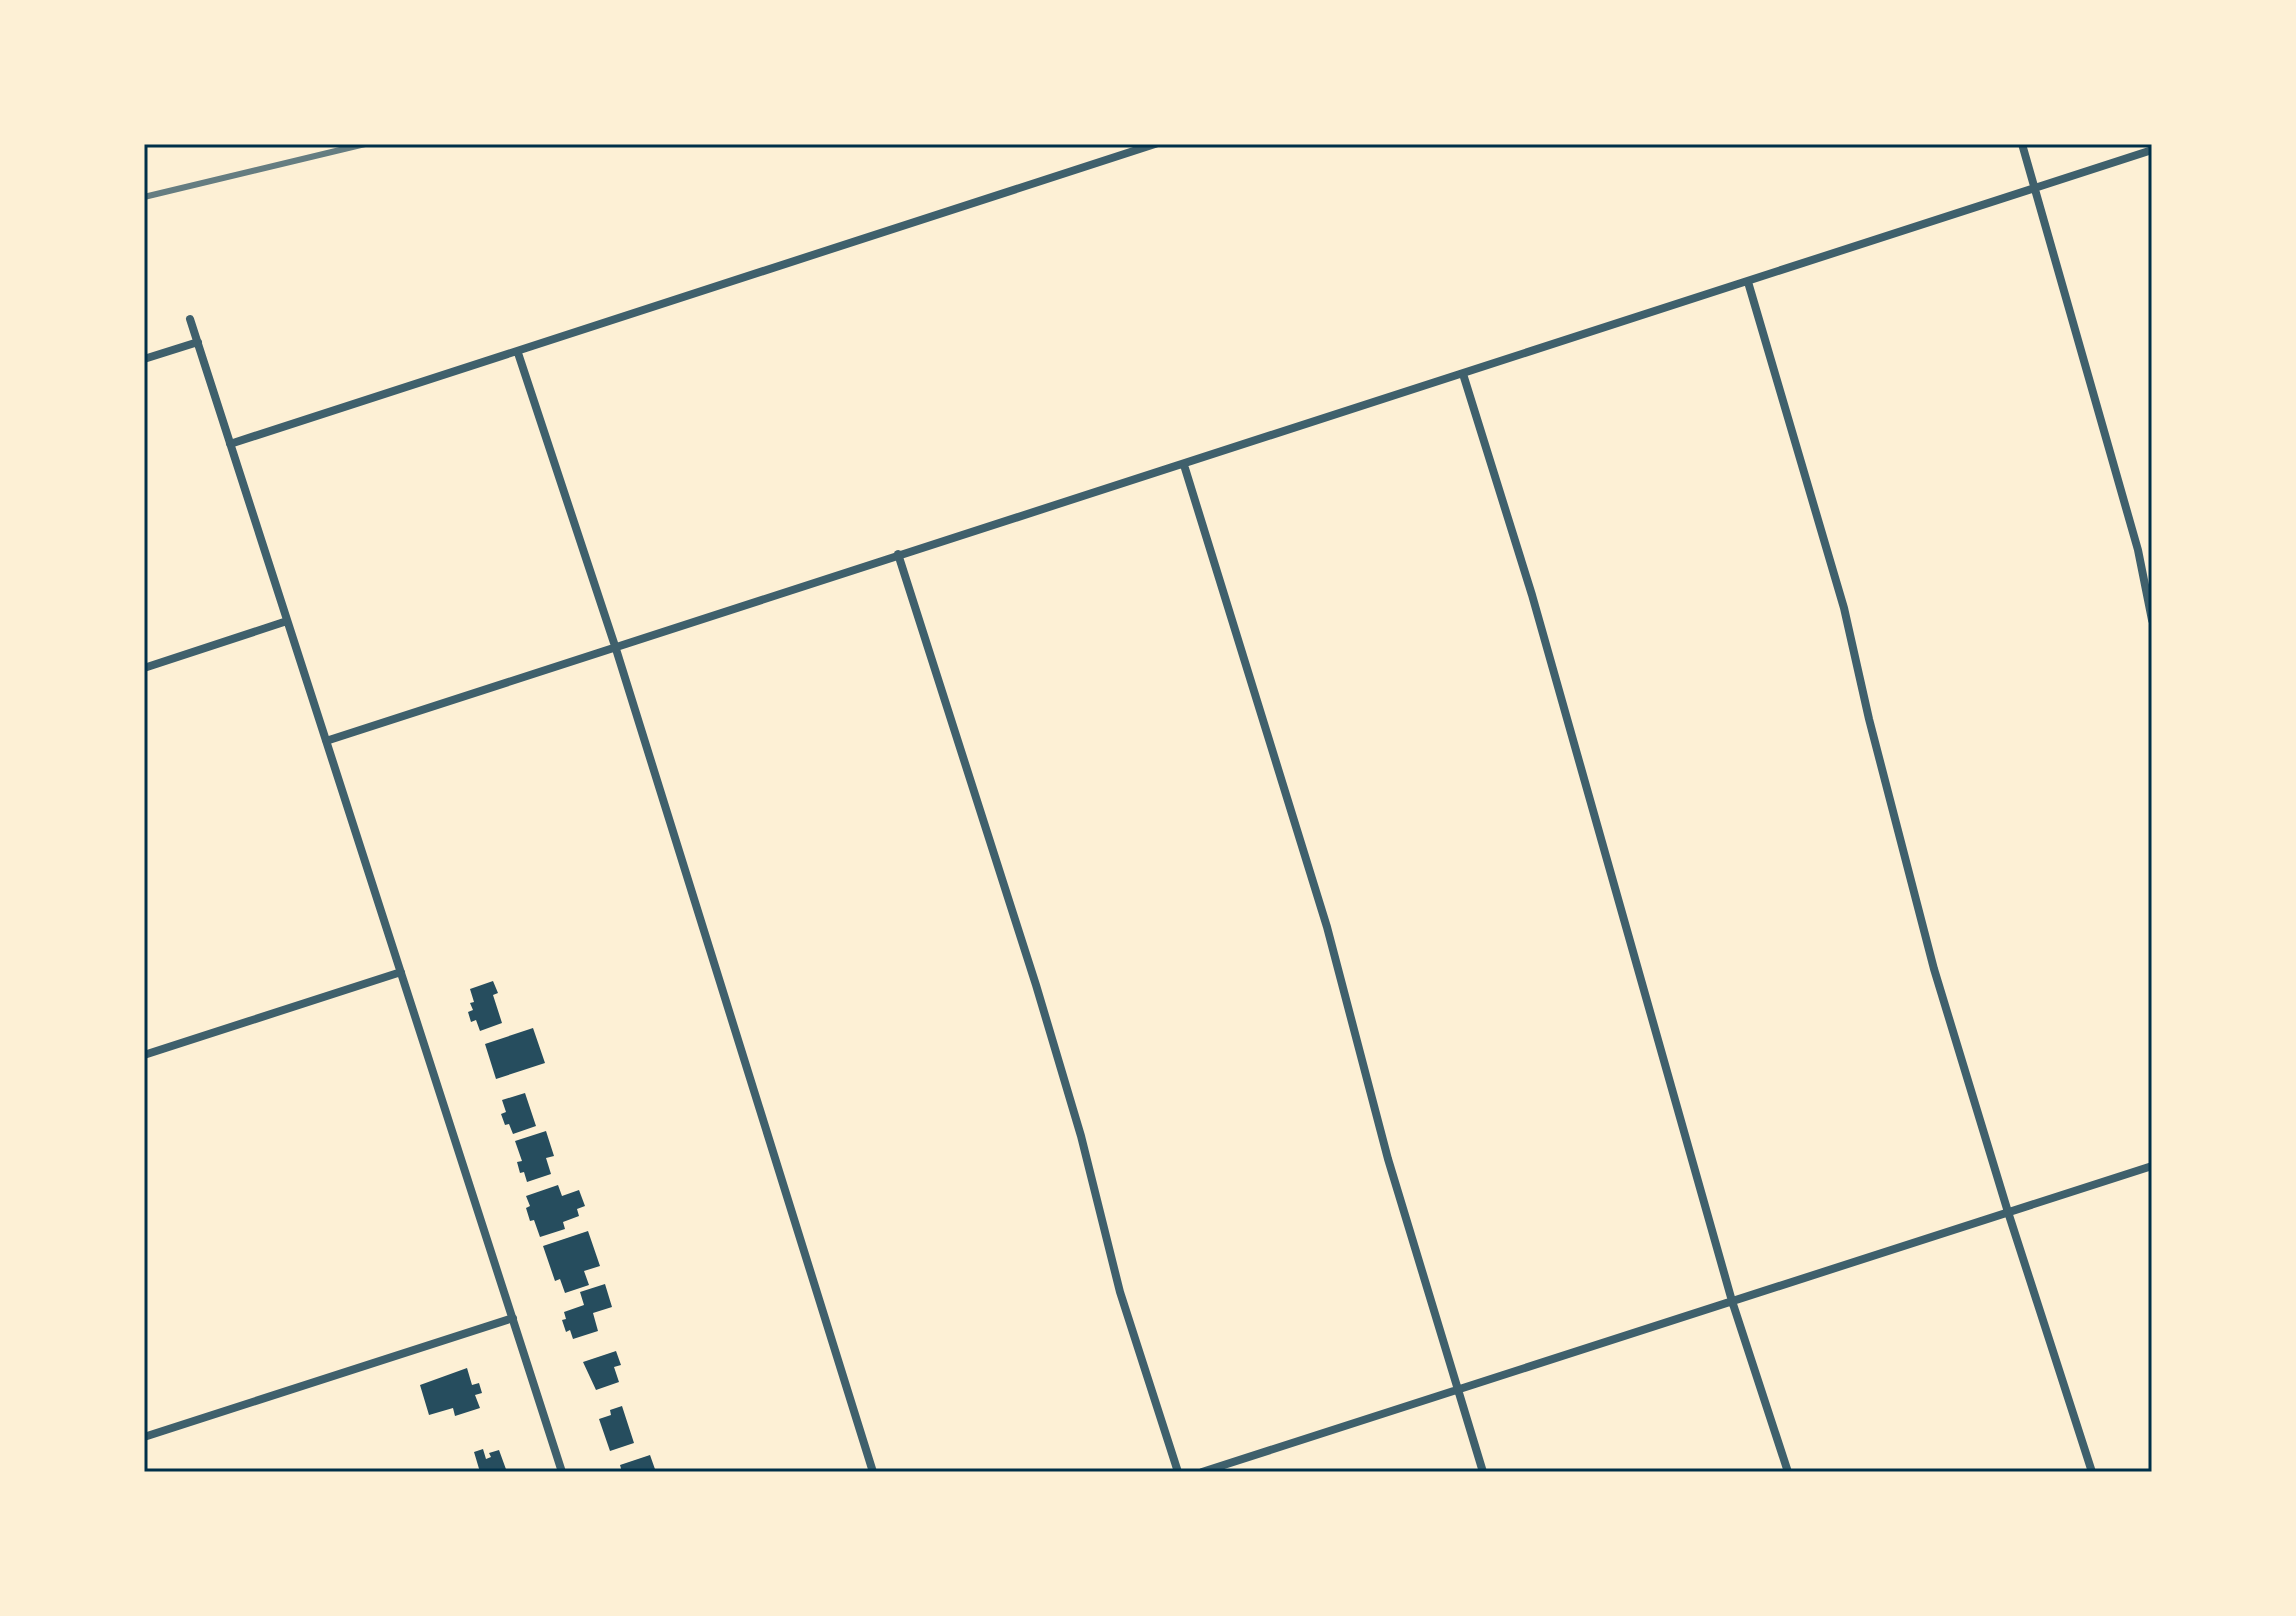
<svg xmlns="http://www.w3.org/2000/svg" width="2296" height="1616" viewBox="0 0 2296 1616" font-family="Karla,sans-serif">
<rect width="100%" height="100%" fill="#fdf0d5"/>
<!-- building -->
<path fill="#264d5e" d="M493 981 498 993 493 995 502 1023 480 1031 476 1020 471 1022 468 1012 473 1010 470 1003 474 1002 470 989Z
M533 1028 545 1063 496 1079 485 1044Z
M525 1093 536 1126 513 1134 509 1124 505 1125 501 1114 506 1112 502 1100Z
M546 1131 554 1156 546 1158 551 1174 527 1182 524 1172 520 1173 517 1162 522 1161 515 1141Z
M558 1185 562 1196 579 1190 585 1206 577 1209 579 1216 563 1222 565 1229 540 1237 534 1220 530 1221 526 1208 530 1206 526 1196Z
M588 1231 600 1266 584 1271 589 1285 565 1293 560 1279 555 1281 543 1246Z
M605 1284 612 1307 593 1313 598 1331 573 1339 570 1330 566 1332 562 1320 566 1319 564 1312 584 1305 580 1292Z
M616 1351 621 1365 614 1367 619 1382 596 1390 583 1362Z
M467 1368 472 1385 479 1383 482 1393 475 1395 480 1408 455 1416 453 1408 429 1415 420 1385Z
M622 1406 634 1443 610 1451 599 1419 611 1415 610 1410Z
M483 1449 486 1459 491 1457 489 1453 499 1450 507 1472H480L474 1452Z
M650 1455 656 1472H622L620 1465Z"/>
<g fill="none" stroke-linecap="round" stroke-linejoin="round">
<!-- minor -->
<path stroke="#3f606c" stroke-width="8" d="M2022 144 2138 550 2152 620
M1748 282 1844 608 1869 719 1934 969 2008 1212 2092 1472
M190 319 562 1472
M518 353 616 649 873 1472
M144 359 198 342
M1463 374 1532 595 1732 1301 1788 1472
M230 444 1155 144
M1184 465 1327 927 1388 1159 1483 1472
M898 554 1036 985 1081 1136 1120 1292 1178 1472
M144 668 287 621
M326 741 2152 150
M144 1055 401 972
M144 1437 513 1318
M1202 1472 2152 1166"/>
<!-- rail -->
<path stroke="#657d81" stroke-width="6" d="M144 197 365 144"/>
</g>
<!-- border -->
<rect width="2296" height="1616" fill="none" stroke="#fdf0d5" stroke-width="292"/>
<rect x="146" y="146" width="2004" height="1324" fill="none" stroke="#003049" stroke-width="3"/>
</svg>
